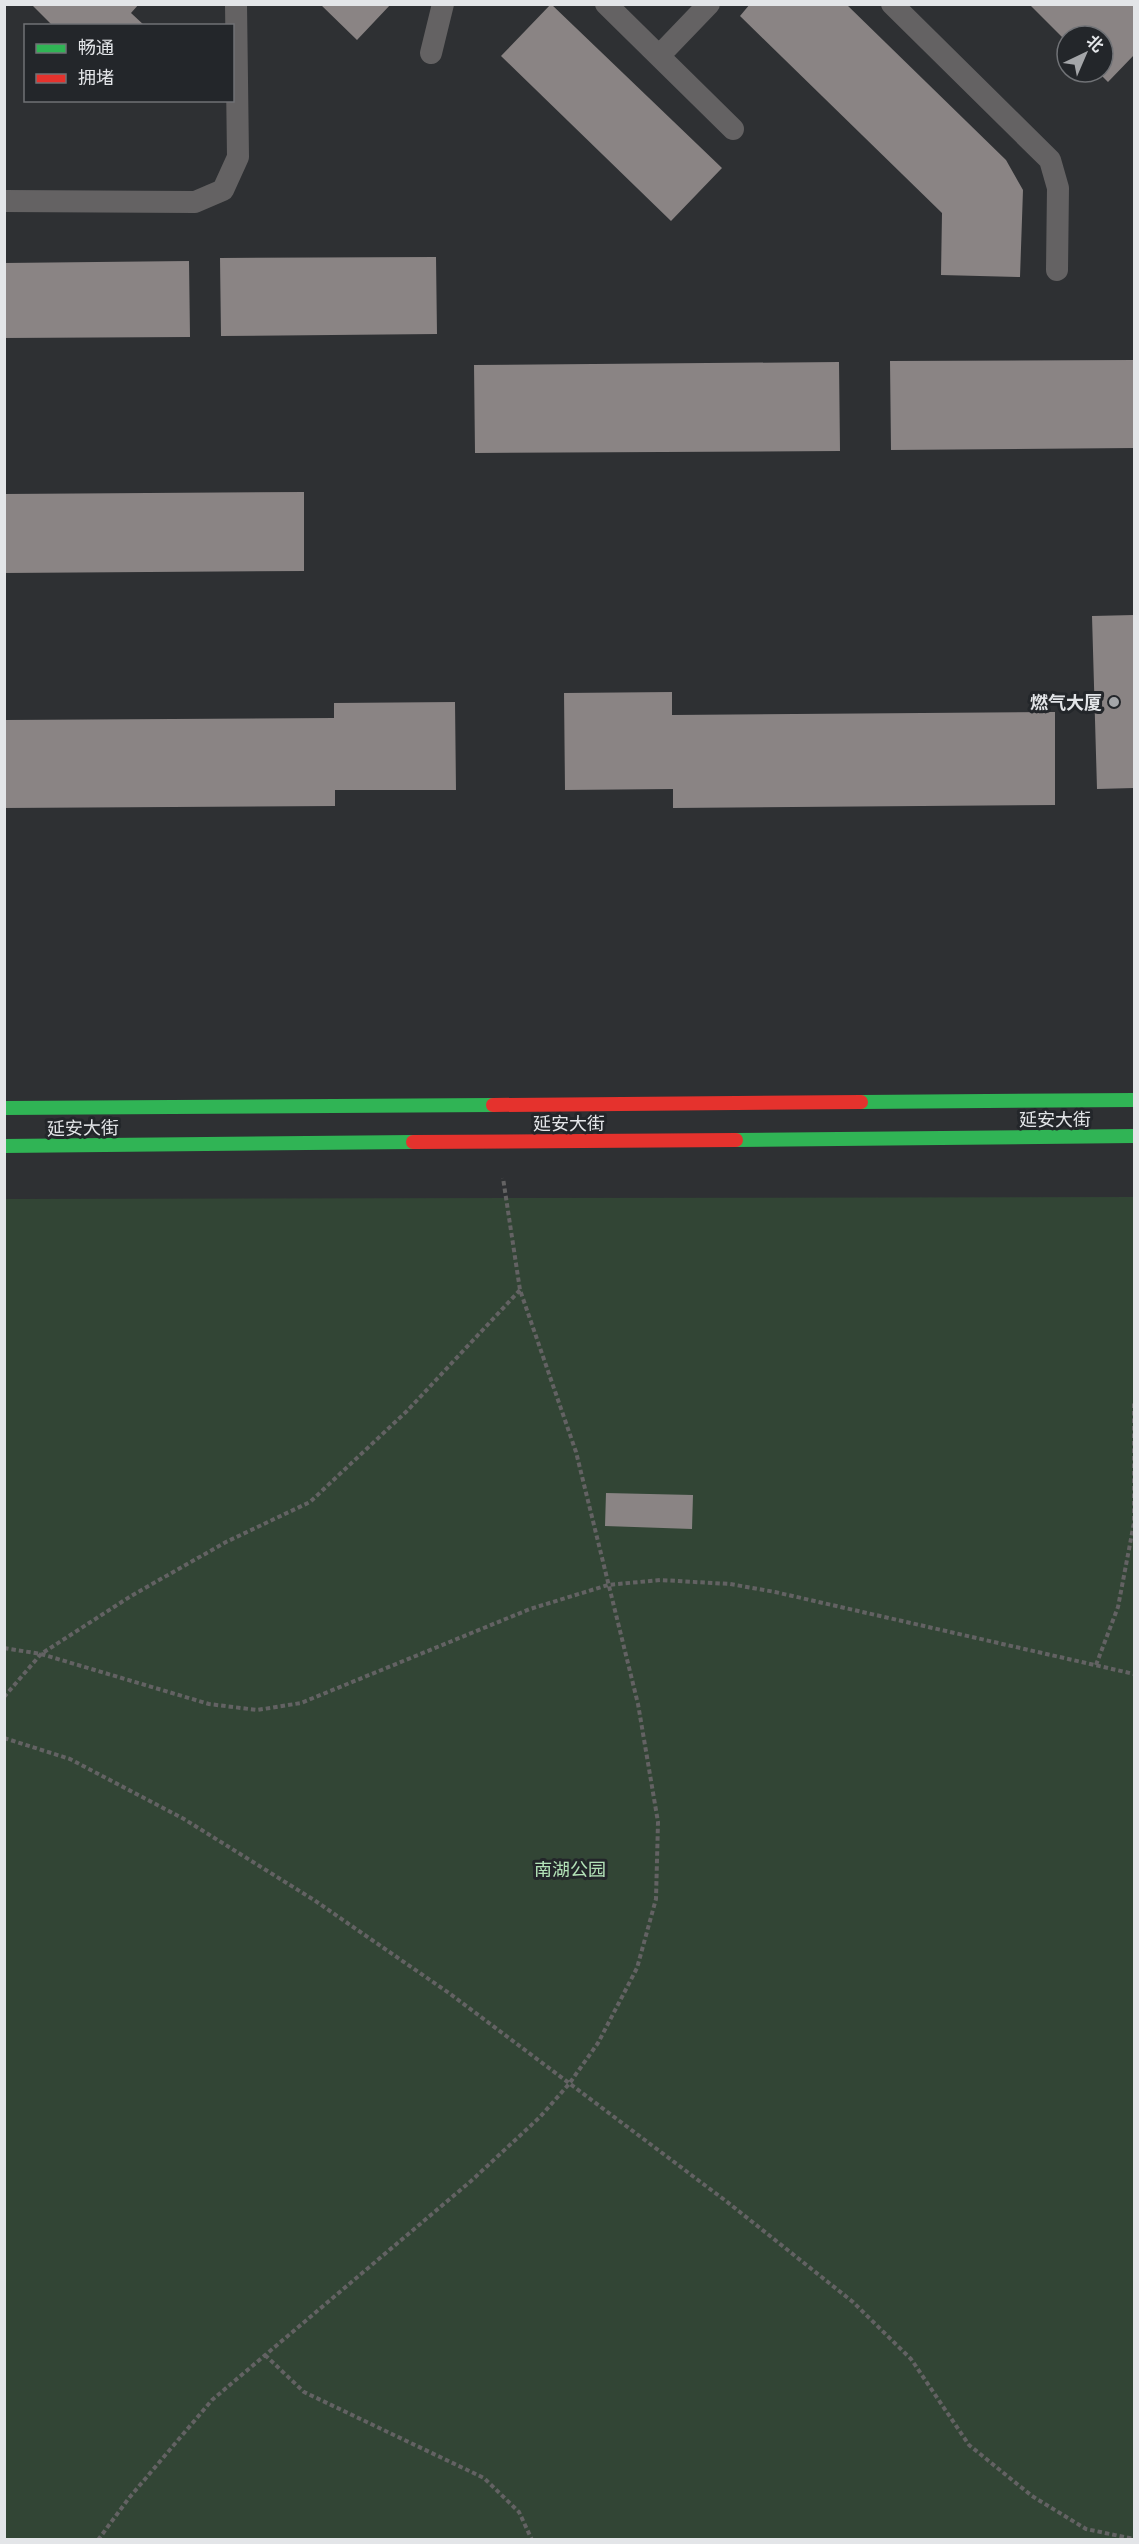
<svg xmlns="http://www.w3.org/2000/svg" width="1139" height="2544" viewBox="0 0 1139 2544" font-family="Poppins,'Noto Sans SC',sans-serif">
<rect width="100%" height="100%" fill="#2e3033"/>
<!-- green -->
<path fill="#324535" d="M1134 1197V2539H5L4 1199Z"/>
<!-- building -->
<path fill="#8a8484" d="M31 4H139L131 13 145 26H53Z
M320 4H391L357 40Z
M551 4 722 168 671 221 501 56Z
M750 4H846L1006 160 1023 190 1020 277 941 275 942 213 740 16Z
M1029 4H1134V55L1108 82 1098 72H1103V36H1067V42Z
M436 257 437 334 221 336 220 258Z
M189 261 190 337 4 338V263Z
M1134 360V448L891 450 890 361Z
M839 362 840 451 475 453 474 365Z
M304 492V571L4 573V494Z
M1134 615V788L1097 789 1092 616Z
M672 692V715L1055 712V805L673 808V789L565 790 564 693Z
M455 702 456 790H335V806L4 808V720L334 718V703Z
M606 1493 693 1495 692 1529 605 1526Z"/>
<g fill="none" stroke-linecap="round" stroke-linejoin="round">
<!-- path -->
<path stroke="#636263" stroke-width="4" stroke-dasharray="4.5 3" stroke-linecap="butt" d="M4 1648 41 1654 209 1704 257 1710 301 1703 530 1609 608 1585 660 1580 730 1584 775 1592 1134 1674
M1096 1665 1118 1607 1134 1523V1401
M4 1697 41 1654 131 1596 226 1542 310 1502 407 1411 520 1290
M4 1738 70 1759 184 1819 314 1900 449 1993 726 2201 853 2302 911 2359 969 2445 1032 2496 1086 2529 1134 2539
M265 2355 304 2392 484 2478 519 2512 532 2540
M98 2540 129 2498 212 2400 471 2181 540 2117 569 2084 598 2043 637 1968 656 1899 658 1822 638 1704 576 1452 520 1290 503 1178"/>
<!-- lane -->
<path stroke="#646263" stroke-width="22" d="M606 4 733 129
M892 4 1050 160 1058 188 1057 270
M431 53 443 4
M659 56 709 4
M4 201 195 202 223 190 238 157 236 4"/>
<!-- fast -->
<path stroke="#30b455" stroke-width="14" d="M861 1102 1134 1100
M4 1108 493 1105
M736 1140 1134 1136
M4 1146 413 1142"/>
<!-- jam -->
<path stroke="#e5322d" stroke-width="14" d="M493 1105 861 1102
M413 1142 736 1140"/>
</g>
<!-- markers -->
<circle fill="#a4a6a9" stroke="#23262a" stroke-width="2" cx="1114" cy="702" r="6"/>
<g text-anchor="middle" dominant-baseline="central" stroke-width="6" stroke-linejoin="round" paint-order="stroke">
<!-- poi labels -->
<g font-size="18" font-weight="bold" fill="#e3e5e8" stroke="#23262a" text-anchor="end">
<text x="1102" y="702">燃气大厦</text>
</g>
<!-- street labels -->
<g font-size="18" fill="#e3e5e8" stroke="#23262a">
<text x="1055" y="1119">延安大街</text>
<text x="569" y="1123">延安大街</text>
<text transform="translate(83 1128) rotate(-1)">延安大街</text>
</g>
<!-- park labels -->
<g font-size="18" fill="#b3e3b8" stroke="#23262a">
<text x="570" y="1869">南湖公园</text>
</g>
</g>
<!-- border -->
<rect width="1139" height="2544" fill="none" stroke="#e3e5e8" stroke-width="12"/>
<!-- legend -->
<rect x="24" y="24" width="210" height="78" fill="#23262a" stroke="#707276" stroke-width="1.5"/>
<rect x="36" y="44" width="30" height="9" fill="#30b455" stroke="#707276" stroke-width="1.5"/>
<text x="78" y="54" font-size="18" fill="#e3e5e8">畅通</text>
<rect x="36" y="74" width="30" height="9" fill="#e5322d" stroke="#707276" stroke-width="1.5"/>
<text x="78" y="84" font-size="18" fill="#e3e5e8">拥堵</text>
<!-- north arrow -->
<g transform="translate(1085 54) rotate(44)"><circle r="28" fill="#23262a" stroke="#707276" stroke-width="1.5"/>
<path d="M0-4.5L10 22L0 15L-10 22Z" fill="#a4a6a9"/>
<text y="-9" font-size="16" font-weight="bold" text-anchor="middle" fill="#e3e5e8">北</text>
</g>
</svg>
